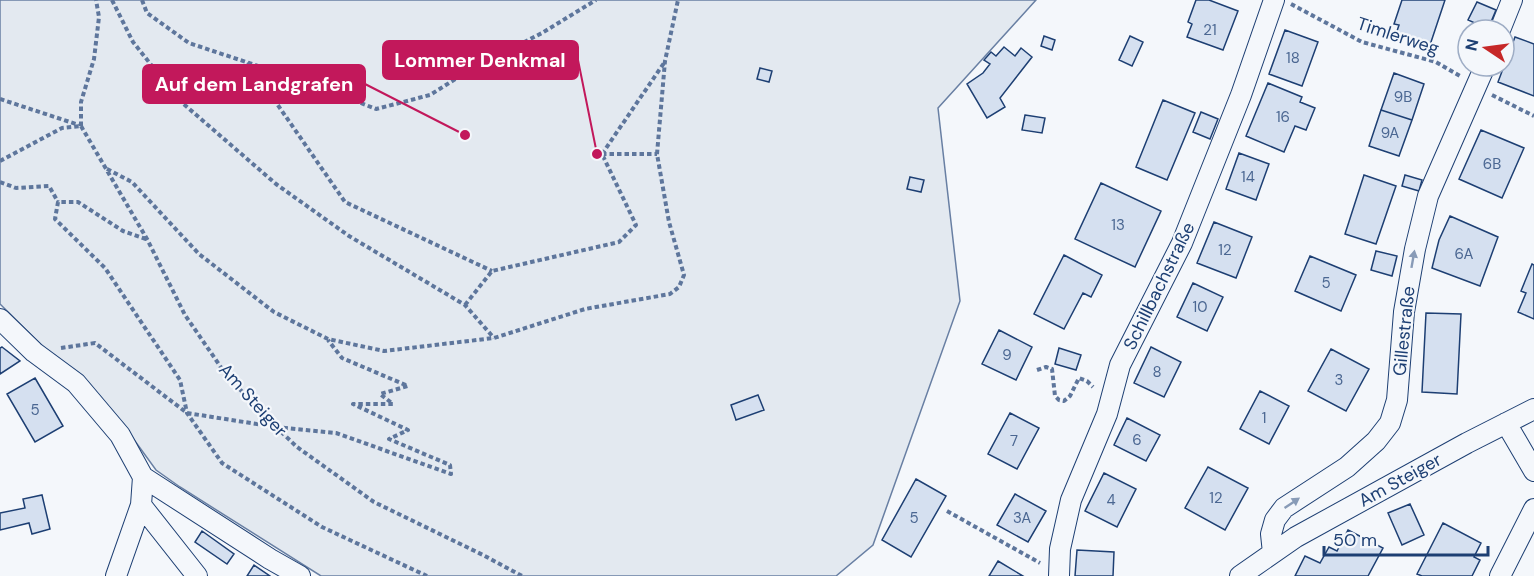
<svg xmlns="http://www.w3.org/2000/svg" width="1534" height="576" viewBox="0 0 1534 576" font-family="'DM Sans',sans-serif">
<rect width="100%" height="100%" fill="#f4f7fb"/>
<!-- green -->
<path fill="#e3e9f0" stroke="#687fa3" stroke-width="1.5" d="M0 0H1036L938 108 960 301 873 545 836 576H321L180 487 156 470 127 430 0 304Z"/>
<!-- building -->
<path fill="#d5e0f0" stroke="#1d3f73" stroke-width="1.5" d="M1196 0H1209L1238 11 1223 50 1187 37 1192 24 1188 22Z
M1402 0H1445L1430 45 1396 34 1399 25 1394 24Z
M1477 2 1496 10 1488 29 1468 20Z
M1285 30 1318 42 1302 86 1269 74Z
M1044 36 1055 40 1052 50 1041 46Z
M1130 36 1143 42 1132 66 1119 60Z
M1515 37 1534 44V96L1498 82Z
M1004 47 1015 56 1021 48 1032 57 1000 98 1005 107 987 118 967 84 983 73 990 64 984 60 991 52 996 56Z
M760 68 772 71 769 82 757 79Z
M1394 73 1424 84 1412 120 1381 110Z
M1268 83 1302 97 1300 102 1315 108 1306 130 1295 126 1284 152 1246 136Z
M1163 100 1195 113 1167 180 1136 167Z
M1381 110 1412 120 1399 156 1369 146Z
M1201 112 1218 119 1210 139 1193 132Z
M1025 115 1045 118 1042 133 1022 130Z
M1481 130 1524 148 1502 198 1459 179Z
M1239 153 1269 164 1256 200 1226 189Z
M1364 175 1396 186 1376 244 1345 234Z
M1405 175 1422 180 1419 191 1402 186Z
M910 177 924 180 921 192 907 189Z
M1101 183 1161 211 1135 267 1075 239Z
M1450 216 1498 237 1480 286 1432 268 1439 240Z
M1214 222 1252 237 1236 278 1197 263Z
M1376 251 1397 256 1392 276 1371 270Z
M1064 255 1102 275 1091 297 1083 293 1064 329 1034 314Z
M1310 256 1356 275 1341 311 1295 291Z
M1532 264 1534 265V319L1518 312 1526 293 1521 291Z
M1193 283 1223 297 1207 331 1177 317Z
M1426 313 1461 314 1457 394 1422 392Z
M999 330 1032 347 1016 380 982 364Z
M2 347 20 361 0 374V348Z
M1151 347 1181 362 1164 397 1134 383Z
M1059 348 1081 355 1076 370 1055 364Z
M1331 349 1369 369 1346 411 1308 391Z
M35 378 63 426 35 442 7 394Z
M1260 391 1289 406 1269 444 1240 429Z
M758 395 764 410 736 420 731 405Z
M1010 413 1039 428 1017 469 988 454Z
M1127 418 1160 435 1146 461 1114 445Z
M1208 467 1248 488 1225 530 1185 508Z
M1104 473 1136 489 1117 527 1085 511Z
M916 479 946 496 911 557 882 540Z
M1015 494 1046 511 1028 542 997 525Z
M42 495 50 529 32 534 29 523 0 530V513L25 508 23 499Z
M1410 504 1424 535 1402 545 1388 513Z
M1443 523 1481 543 1474 557 1480 560 1472 576H1422L1417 574Z
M1348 530 1383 548 1368 576H1295L1305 556 1320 563 1329 547 1337 551Z
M202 531 234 554 227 564 195 542Z
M1077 550 1114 552 1113 576H1075Z
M998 561 1023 576H989Z
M254 565 270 576H247Z"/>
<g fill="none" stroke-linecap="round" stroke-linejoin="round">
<!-- minor casing -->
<g stroke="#1d3f73" stroke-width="22">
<path id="minor" d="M1500 30 1512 0
M0 319 34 352 76 383 120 435 143 477 270 559 300 576
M1506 423 1534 471
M141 505 197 576
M1273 553 1271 534 1275 520 1284 508 1347 467 1376 441 1390 423 1397 400 1404 312 1415 249 1428 196 1485 66
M116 576 141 505 143 477
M1059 576 1060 549 1071 500 1107 414 1120 365 1182 243 1241 95 1274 0
M1240 576 1296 537 1467 443 1534 409
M1500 576 1534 509"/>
</g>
<!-- path -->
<path stroke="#5e769c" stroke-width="4" stroke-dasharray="4.5 3" stroke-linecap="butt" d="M112 0 133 42 179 100 276 184 349 236 465 305 494 338
M142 0 147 13 189 43 315 85 376 109 430 95 473 68 542 33 596 0
M1291 4 1362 42 1436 62 1460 76
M248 62 345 202 492 271
M1492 95 1534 116
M0 99 79 125
M81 126 147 239 185 315 227 376 276 427 297 447 374 502 483 555 522 576
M81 126V102L94 59 99 17 96 0
M602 154 664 63
M602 154H657
M0 161 62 128 81 126
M107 169 132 182 199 254 274 312 328 339 384 351 494 338 585 309 670 294 679 287 684 275 669 222 657 154 665 61 678 0
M0 182 16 188 49 186 58 202
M146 239 123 231 78 202H58L55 219 105 268 180 380 187 413 222 463 322 527 427 576
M465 305 492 271 619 242 636 225 602 154
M61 348 95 343 187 413 276 427 336 433 451 474 450 465 389 439 408 430 353 404H393L380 394 408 386 342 358 328 340
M1037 370 1046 367 1052 369 1055 396 1059 400 1064 401 1070 396 1079 378 1087 381 1093 387
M947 511 1040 563"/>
<!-- minor -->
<use href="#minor" stroke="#f4f7fb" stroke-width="20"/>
</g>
<!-- one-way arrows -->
<defs><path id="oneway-solid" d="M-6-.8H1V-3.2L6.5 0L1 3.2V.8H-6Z" transform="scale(1.5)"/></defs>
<g fill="#889bb7">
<use href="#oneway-solid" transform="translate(1413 259) rotate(-80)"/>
<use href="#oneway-solid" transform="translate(1292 503) rotate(-34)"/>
</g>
<g text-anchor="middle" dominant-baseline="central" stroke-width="4.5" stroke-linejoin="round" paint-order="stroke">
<!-- number labels -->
<g font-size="15" fill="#4b6792">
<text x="1210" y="30">21</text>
<text x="1293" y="58">18</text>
<text x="1403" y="97">9B</text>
<text x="1283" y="117">16</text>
<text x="1390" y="133">9A</text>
<text x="1492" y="164">6B</text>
<text x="1248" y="177">14</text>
<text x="1118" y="225">13</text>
<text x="1225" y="250">12</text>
<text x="1464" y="254">6A</text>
<text x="1326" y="283">5</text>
<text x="1200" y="307">10</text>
<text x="1007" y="355">9</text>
<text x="1157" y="372">8</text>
<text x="1339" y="380">3</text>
<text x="35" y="410">5</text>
<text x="1264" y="418">1</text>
<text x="1137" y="440">6</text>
<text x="1014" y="441">7</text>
<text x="1216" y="498">12</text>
<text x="1111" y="500">4</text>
<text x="914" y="518">5</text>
<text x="1022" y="518">3A</text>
</g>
<!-- street labels -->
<g font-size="18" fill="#1d3f73" stroke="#f4f7fb">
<text transform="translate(1398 36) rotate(18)">Timlerweg</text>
<text transform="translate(1159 286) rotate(-64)">Schillbachstraße</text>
<text transform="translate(1404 331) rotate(-84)">Gillestraße</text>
<text transform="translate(253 400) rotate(48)">Am Steiger</text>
<text transform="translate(1400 480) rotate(-29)">Am Steiger</text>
</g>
</g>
<!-- callouts -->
<path fill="none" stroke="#c2185b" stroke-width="2" d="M597 154L578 60M465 135L365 84"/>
<g fill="#c2185b" stroke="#f4f7fb" stroke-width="2">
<circle cx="597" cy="154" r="6"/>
<circle cx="465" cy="135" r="6"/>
</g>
<g fill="#c2185b" stroke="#c2185b" stroke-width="2">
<rect x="383" y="41" width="195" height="38" rx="6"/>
<rect x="143" y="65" width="222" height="38" rx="6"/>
</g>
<g font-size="20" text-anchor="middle" font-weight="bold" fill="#fff">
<text x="480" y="67">Lommer Denkmal</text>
<text x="254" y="91">Auf dem Landgrafen</text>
</g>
<!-- north arrow -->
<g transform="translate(1486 48) rotate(283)"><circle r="28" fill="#f4f7fb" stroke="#9eadc5" stroke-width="1.5"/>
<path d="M0-4.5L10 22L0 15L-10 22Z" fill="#c62828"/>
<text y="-9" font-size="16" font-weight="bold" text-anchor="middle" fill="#1d3f73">N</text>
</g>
<!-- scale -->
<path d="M1324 546v9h164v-9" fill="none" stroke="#1d3f73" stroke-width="3"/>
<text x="1333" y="546" font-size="18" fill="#1d3f73" stroke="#f4f7fb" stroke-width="4.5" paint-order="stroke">50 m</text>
</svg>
